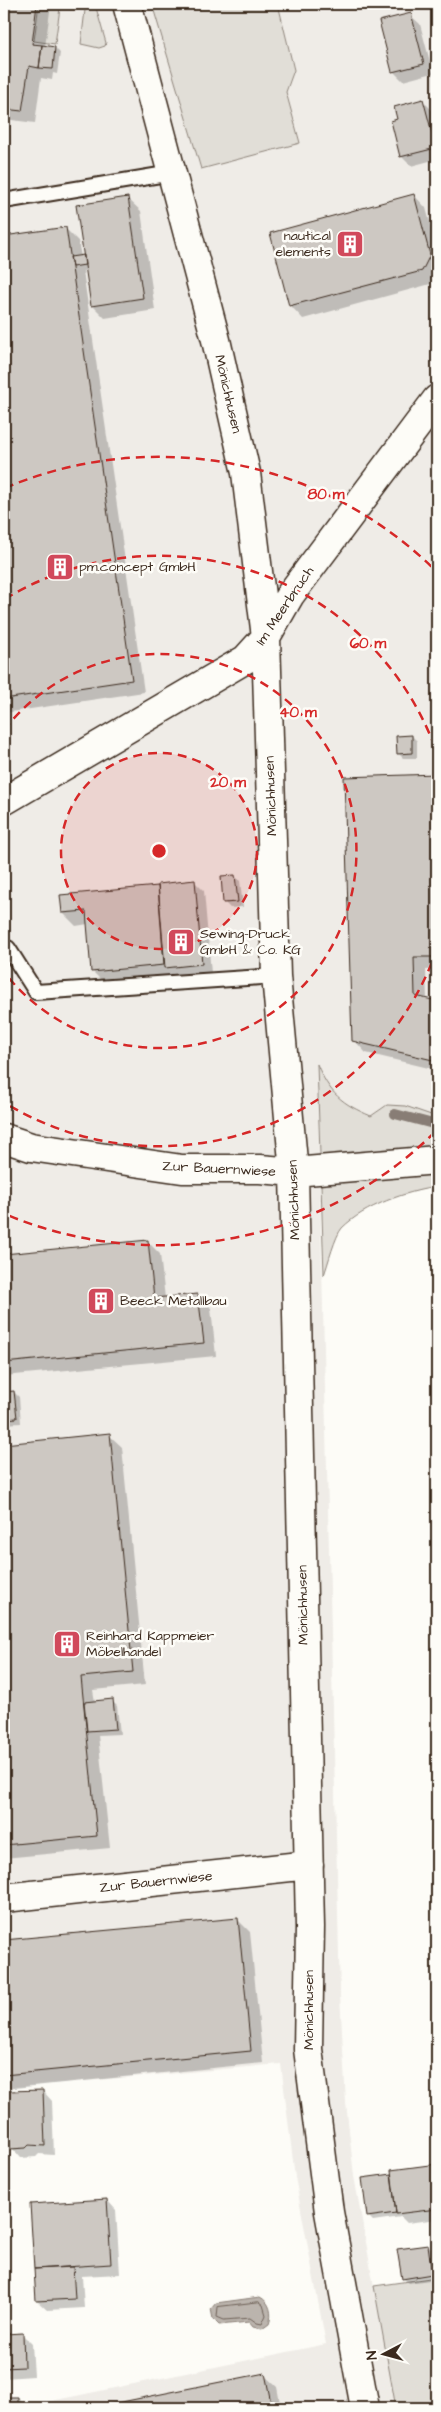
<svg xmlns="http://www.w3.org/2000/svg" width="441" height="2412" viewBox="0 0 441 2412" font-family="'Architects Daughter',sans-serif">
<rect width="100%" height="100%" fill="#fdfcf7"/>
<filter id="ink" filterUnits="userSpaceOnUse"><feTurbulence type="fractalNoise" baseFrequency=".02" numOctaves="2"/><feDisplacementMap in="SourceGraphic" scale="10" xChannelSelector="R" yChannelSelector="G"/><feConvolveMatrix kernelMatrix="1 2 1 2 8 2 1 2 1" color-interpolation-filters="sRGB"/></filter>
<g filter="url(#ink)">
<!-- built -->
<path fill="#efece7" d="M4 4H39L34 41 55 43 60 8 86 10 81 44 102 47 106 43 95 4H152L201 168 300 143 286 92 294 69 278 4H437V1117L405 1106 387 1105 371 1116 347 1106 325 1084 317 1066 340 1995 346 2103 354 2176 396 2408H18L326 2344 295 2177 281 2064 4 2088Z"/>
<!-- green -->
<path fill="#e1ded7" stroke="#8e847a" d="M39 4H95L106 43 105 46 99 48 81 44 85 10 60 8 55 44 34 41Z
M152 4H278L294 70 286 92 300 143 201 169Z
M317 1064C329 1093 342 1104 371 1116L387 1105 405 1106 437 1117V1187C407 1191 364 1206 342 1228 335 1236 328 1264 324 1275Z
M437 2277V2408H396L374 2286Z"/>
<!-- water -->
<path fill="#bbb4ad" stroke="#887d74" d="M260 2297C270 2302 273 2314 269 2324L262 2329 253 2327 249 2322 219 2325 213 2319 211 2309 216 2303Z"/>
<!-- shadow -->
<path fill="#0003" d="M4 4H51L45 47 55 48 60 53 57 74 53 73 52 80 41 78 35 123 4 119Z
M410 15 420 24 433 73 403 81 393 71Z
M423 101 433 111 437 128V159L411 166 401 156 398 120Z
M414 195 426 208 437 248V278L434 283 303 319 291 306 271 234Z
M128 199 141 211 155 310 105 318 92 305 87 270 83 271 144 692 4 713V238L66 229 78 241 81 257H85Z
M412 736 417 741V758H403L398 753Z
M437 775V969L426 970 427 1000 437 1002V1070L366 1053 354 1040 346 778Z
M235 876 240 881 243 907 230 908 225 903Z
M194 881 204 891 211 973 105 984 93 972 88 924 76 926 63 913 61 896 159 888Z
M147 1241 160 1254 165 1298 198 1295 211 1308 216 1356 4 1376V1255Z
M14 1392 19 1397 21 1423 4 1424V1393Z
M109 1435 122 1447 145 1685 93 1690 95 1702 112 1701 117 1706 120 1734 98 1735 110 1848 4 1858V1445Z
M237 1919 250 1932 263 2063 4 2089V1942Z
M43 2091 52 2101 54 2155 39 2154 36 2157 21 2158 12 2148Z
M437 2165V2219L407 2223 401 2217 373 2221 368 2216 391 2175 393 2177 392 2171Z
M107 2200 116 2210 120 2274 82 2276 84 2308 47 2310 37 2301 31 2205Z
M428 2246 433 2251 434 2257 437 2256V2279L408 2283 403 2278Z
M22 2334 32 2344 34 2376 4 2378V2335Z
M264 2375 277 2387 281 2408H99Z
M18 2398 23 2403V2408H4V2399Z"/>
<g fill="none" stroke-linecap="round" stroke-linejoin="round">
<!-- shore -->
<path stroke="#6e6157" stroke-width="1" d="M259 2302 263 2305 266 2315 262 2324 257 2323 250 2318 224 2320 217 2317 218 2307Z"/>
<!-- stream -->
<path stroke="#887d74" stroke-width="10" d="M395 1114 437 1125"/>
</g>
<!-- building -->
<path fill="#cdc8c2" stroke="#3b2a1e" d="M4 4H37L32 44 42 45 39 68 29 66 22 111 4 109Z
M411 13 424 64 392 72 379 21Z
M42 45 55 47 53 69 39 68Z
M423 99 436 148 400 157 391 121 397 119 394 107Z
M414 194 430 255 422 271 289 306 270 233Z
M128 197 143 298 91 306 76 205Z
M66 227 132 680 4 699V236Z
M84 255 85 265 72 267 70 257Z
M412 735V753L397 754 396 736Z
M437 774V957H414L415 996 437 1001V1061L352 1041 344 777Z
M235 875 238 902 223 903 221 876Z
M195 880 202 964 165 968 158 884Z
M158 886 164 965 91 972 86 911 62 913 60 895Z
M148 1240 154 1298 198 1294 204 1343 4 1363V1330L6 1329 4 1254Z
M4 1304 6 1329 4 1330Z
M14 1391 17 1418 4 1419V1392Z
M110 1433 133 1672 81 1677 97 1836 4 1845V1444Z
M113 1699 116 1729 87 1731 84 1702Z
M238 1918 251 2051 4 2075V1940Z
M43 2090 45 2146 29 2145 26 2148 10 2149 8 2091Z
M437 2164V2209L396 2214 391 2170Z
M391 2174 396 2213 367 2217 362 2178Z
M107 2199 111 2264 34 2269 30 2204Z
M428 2245 432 2274 402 2279 397 2249Z
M437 2255V2269H432L430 2256Z
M73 2267 75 2299 36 2301 34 2269Z
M23 2333 24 2367 4 2368V2334Z
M265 2373 272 2408H91H92Z
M4 2397H18V2406L4 2407Z"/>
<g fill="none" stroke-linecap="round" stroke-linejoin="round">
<!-- lane casing -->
<g stroke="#3b2a1e" stroke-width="18">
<path id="lane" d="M4 201 172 173
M8 948 36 992 276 976"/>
</g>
<!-- street casing -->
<g stroke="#3b2a1e" stroke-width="31">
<path id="street" d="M127 4 216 340 246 473 266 637 276 976 294 1172 310 1927 308 2049 329 2212 365 2408
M4 801 246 659 266 637 290 595 437 399
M4 1138 31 1147 182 1169H260L294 1172 437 1160
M4 1898 309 1865"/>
</g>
<!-- lane -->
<use href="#lane" stroke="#fdfcf7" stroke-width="14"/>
<!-- street -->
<use href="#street" stroke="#fdfcf7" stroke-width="28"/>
</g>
</g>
<!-- distance rings -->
<circle cx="159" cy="851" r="98" fill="#d62828" fill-opacity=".12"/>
<g fill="none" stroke="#d62828" stroke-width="2.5" stroke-dasharray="9 6">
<circle cx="159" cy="851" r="98"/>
<path d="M4 730A197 197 0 1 1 4 972"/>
<path d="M437 949A295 295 0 0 1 5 1103M5 599A295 295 0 0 1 437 753"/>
<path d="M435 1132A394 394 0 0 1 5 1214M5 488A394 394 0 0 1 435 570"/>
</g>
<!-- icons -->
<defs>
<g id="building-square" transform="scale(1.4375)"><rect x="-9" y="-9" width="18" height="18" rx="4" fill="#d1495b" stroke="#fdfcf7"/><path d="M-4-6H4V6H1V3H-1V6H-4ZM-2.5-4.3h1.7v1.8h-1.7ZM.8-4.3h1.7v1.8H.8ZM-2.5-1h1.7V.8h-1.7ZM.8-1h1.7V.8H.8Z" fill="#fff"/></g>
</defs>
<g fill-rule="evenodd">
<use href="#building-square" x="350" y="244"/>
<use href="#building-square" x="60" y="567"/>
<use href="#building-square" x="181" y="942"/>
<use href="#building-square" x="101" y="1301"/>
<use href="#building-square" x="67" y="1644"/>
</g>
<g text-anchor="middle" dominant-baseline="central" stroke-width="5" stroke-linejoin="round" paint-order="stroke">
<!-- poi labels -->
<g font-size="14" fill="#3b2a1e" stroke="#fdfcf7" text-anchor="start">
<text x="331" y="236" text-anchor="end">nautical<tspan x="331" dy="16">elements</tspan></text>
<text x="79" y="567">pm.concept GmbH</text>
<text x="200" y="934">Sewing-Druck<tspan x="200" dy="16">GmbH &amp; Co. KG</tspan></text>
<text x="120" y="1301">Beeck Metallbau</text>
<text x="86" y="1636">Reinhard Kappmeier<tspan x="86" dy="16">Möbelhandel</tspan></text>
</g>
<!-- street labels -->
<g font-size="14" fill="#3b2a1e" stroke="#fdfcf7">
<text transform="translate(228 394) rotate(77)">Mönichhusen</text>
<text transform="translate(285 606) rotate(-56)">Im Meerbruch</text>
<text transform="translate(271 796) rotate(-92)">Mönichhusen</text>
<text transform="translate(219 1169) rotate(3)">Zur Bauernwiese</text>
<text transform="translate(294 1200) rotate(-92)">Mönichhusen</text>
<text transform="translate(303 1605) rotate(-91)">Mönichhusen</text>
<text transform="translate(156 1882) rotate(-6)">Zur Bauernwiese</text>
<text transform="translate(309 2010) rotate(-90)">Mönichhusen</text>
</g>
</g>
<circle cx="159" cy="851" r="8" fill="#d62828" stroke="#fdfcf7" stroke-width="2.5"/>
<g font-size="15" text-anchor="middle" font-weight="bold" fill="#d62828" stroke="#fdfcf7" stroke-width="5" stroke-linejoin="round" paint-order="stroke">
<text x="326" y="499">80 m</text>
<text x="368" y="648">60 m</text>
<text x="298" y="717">40 m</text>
<text x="228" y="787">20 m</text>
</g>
<!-- margin -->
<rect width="441" height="2412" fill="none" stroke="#fdfcf7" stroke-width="20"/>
<rect x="10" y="10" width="421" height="2392" fill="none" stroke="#3b2a1e" stroke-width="2" filter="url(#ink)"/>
<!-- north arrow -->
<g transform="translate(384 2354) rotate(264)" stroke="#fdfcf7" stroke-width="4" paint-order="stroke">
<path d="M0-4L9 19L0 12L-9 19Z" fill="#3b2a1e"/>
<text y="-8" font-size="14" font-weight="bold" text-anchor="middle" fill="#3b2a1e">N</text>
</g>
</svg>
